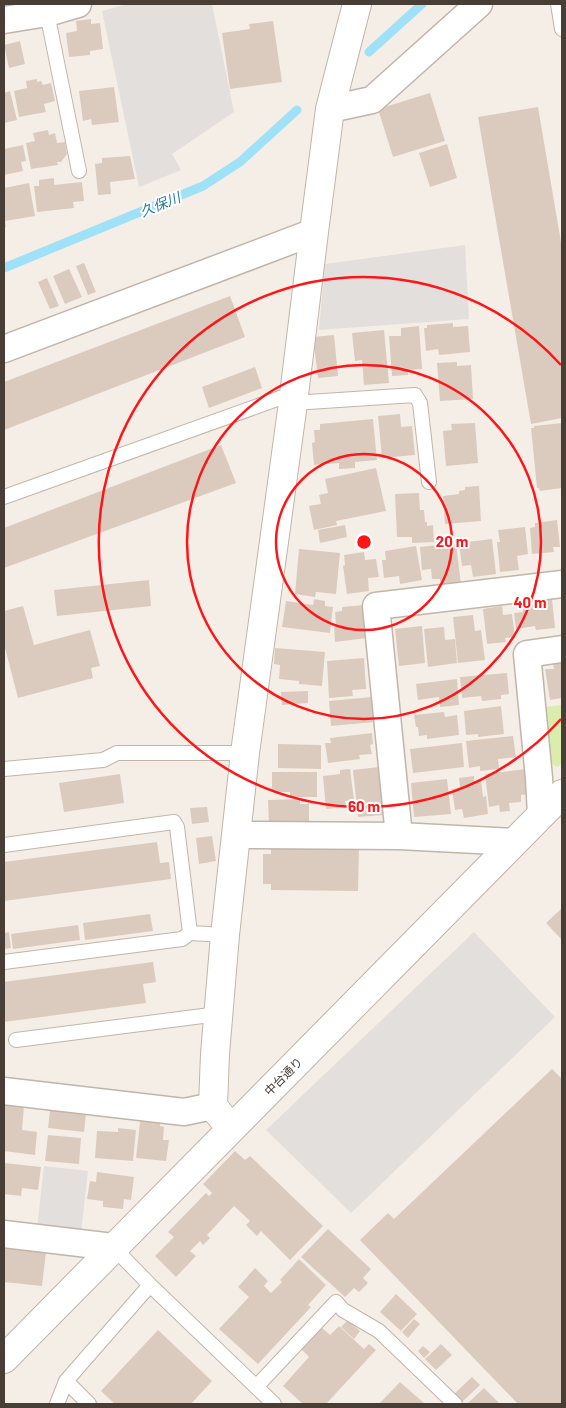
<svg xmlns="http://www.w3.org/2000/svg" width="566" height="1408" viewBox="0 0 566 1408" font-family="Barlow,'Noto Sans JP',sans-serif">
<rect width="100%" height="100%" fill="#f5eee7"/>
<!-- green -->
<path fill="#daedad" d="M562 705V762L558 767 550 763 545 707Z"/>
<!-- parking -->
<path fill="#e3dfdc" d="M127 4H212L234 112 172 154 181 170 139 187 102 11Z
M465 245 469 319 319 330 325 264Z
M474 932 555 1017 351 1213 266 1130Z
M44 1166 88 1171 81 1233 37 1228Z"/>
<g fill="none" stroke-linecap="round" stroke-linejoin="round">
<!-- stream -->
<path stroke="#9fe1f6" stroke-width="9" d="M369 52 422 4
M4 268 203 186 240 162 297 110"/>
</g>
<!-- building -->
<path fill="#dbcbbe" d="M91 19V24L100 23 103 49 90 51V55L69 57 66 33 77 31 76 21Z
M273 21 282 82 230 89 222 33 250 29 249 24Z
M20 41 25 64 9 68 4 45Z
M37 79V82L41 81 43 85 51 83 55 101 44 104 46 112 19 117 14 91 27 88 26 81Z
M114 87 119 122 92 125 91 119 83 121 79 91Z
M10 91 17 120 4 123V93Z
M430 93 445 141 393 157 378 109Z
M538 107 562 248V418L531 424 478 117Z
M48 130 49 135 55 133 57 143 65 142 67 154 61 162H57L58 165 31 169 26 143 35 141 33 133Z
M447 144 457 178 430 187 419 153Z
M23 145 26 161 21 162 23 171 4 175V149Z
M130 156 135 179 110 182 111 194 98 195 95 164 102 163V158Z
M54 178V185L82 182 84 201 73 202 74 208 37 212 34 186H39V180Z
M29 183 35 216 5 221 6 227H4V188Z
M84 263 96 292 88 295 76 266Z
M69 269 82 297 65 304 53 276Z
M47 278 59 306 50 309 38 282Z
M230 296 245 337 4 430V382Z
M453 323V327L468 326 470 352 439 355 438 349 426 351 424 328H427V325Z
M419 326 422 369 408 370V375L392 376 389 336H401V328Z
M384 330 389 383 364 385 362 360 355 361 352 333Z
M334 335 338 376 318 378 313 337Z
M457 362V366L471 365 473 399 440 401 437 363Z
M255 367 262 388 209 408 202 387Z
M400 414 401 427 412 426 415 455 382 458 378 416Z
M373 419 377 460 355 462V468L339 469V463L314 465 312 443 315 442 314 430H320V424Z
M475 423 478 463 446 466 443 431 452 430 451 424Z
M562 423V488L540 491 539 488H537L531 428H534V426Z
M221 445 236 483 4 568V528Z
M376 468 386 511 336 521 337 525 314 530 309 506 321 504 319 495 328 493 325 479Z
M479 486 481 521 445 524 443 496 459 494V491L465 490V487Z
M419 493 420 510H424L425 522H427V526L433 525 434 542 412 543V537H397L395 494Z
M557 520 560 547H553L554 552 532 554 530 528 535 527V523Z
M345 525 347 537 320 543 318 530Z
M525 527 528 554 517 556 519 570 500 572 497 542H500L498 530Z
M492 539 496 574 473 577 471 565 462 566 459 543Z
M456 543 461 585 441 588 440 579H432L431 569 422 570 420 547Z
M416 546 422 580 400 584 399 576 384 578 382 560H386L385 551Z
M299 549 340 553 336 594 316 592 315 597 295 594Z
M364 552 365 560 376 559 379 577 368 578 369 591 347 594 343 566 345 565 344 555Z
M149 580 151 606 57 616 54 590Z
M314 599 325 601V606L333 607 330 633 282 627 286 601 313 605Z
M552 599 555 628 536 630 535 626 516 629 514 613 523 612V607L536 605V601Z
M364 605 367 638 335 642 334 625 336 624 335 612 342 611V607Z
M23 606 34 645 90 630 100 666 91 668 93 678 18 698 4 644V611Z
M502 606 503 615 512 614 515 637 505 638 506 642 487 644 483 609Z
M473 615 475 631 481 630 485 660 458 663 453 617Z
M422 626 425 663 399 666 395 629Z
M444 627 445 640 455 639 457 663 428 667 424 629Z
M275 648 325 652 322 686 299 684V681L279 679 280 665 274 664Z
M364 658 366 689 352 690 353 696 329 698 327 661Z
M562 663V698L550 700 545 669H554L553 664Z
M507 673 509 694 501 695V699L482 701 481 696 462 698 460 677Z
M457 679 459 705 440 707 439 697 418 700 416 684Z
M308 691V703L282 705 281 692Z
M372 697 374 722 331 726 329 701Z
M501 706 504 734 478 737V734L466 735 464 711Z
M444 712 445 717 457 715 459 735 427 739V735L419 736 418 727H416L414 715Z
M372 733 373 744 370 745 372 754 359 755 360 759 328 763 325 743H331L330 738Z
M513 736 516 757 498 759 499 769 480 771V766L469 768 466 741Z
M462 743 464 767 413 773 410 749Z
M278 744 321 745V769L278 768Z
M379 767 384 815 358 817 353 770Z
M350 769 354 800 345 801 346 807 326 809 323 776 340 774V770Z
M525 769 528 794 521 795V802L509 803 510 811 500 812 499 805 489 807 485 774Z
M272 772H317V797H290V792H272Z
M120 774 124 803 64 812 59 783Z
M474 776V781H481L483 797 486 796 488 814 464 818 462 809 455 810 452 789 460 788 459 778Z
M447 779 451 814 414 817 411 783Z
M300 799V804H309V826H269L268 800Z
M207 807 209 822 192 824 190 808Z
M212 836 216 861 199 864 196 838Z
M157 842 160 863 169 862 171 879 4 901V862Z
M271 846 359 847 358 891 271 890V884H263V854H271Z
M562 908V940L546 923Z
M150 914 153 931 85 940 83 923Z
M78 925 80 940 13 949 11 934Z
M9 932 11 948 4 949V933Z
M153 962 156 982 143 984 146 1003 4 1022V982Z
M552 1069 562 1079V1404H518L360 1240 388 1213 394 1219Z
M51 1101 87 1106 84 1132 48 1128Z
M4 1104 24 1106 22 1130 37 1132 35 1155 4 1151Z
M141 1114 161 1116 160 1126 164 1127 163 1140H169L166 1161 136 1158Z
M118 1128 136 1130 133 1161 95 1158 97 1131 118 1132Z
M48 1135 81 1138 79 1164 45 1161Z
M235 1151 245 1160 250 1156 323 1226 290 1260 261 1231 257 1236 246 1225 250 1221 234 1206 207 1235 210 1238 203 1245 200 1241 190 1251 196 1256 176 1277 155 1256 174 1237 168 1232 206 1193 209 1196 212 1193 203 1184Z
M4 1163 41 1167 38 1190 22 1188 21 1196 4 1194Z
M97 1172 134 1177 131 1200 124 1199 123 1209 103 1207V1201L87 1199 90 1181 96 1182Z
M328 1229 371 1269 363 1278 368 1283 359 1292 354 1288 345 1297 301 1257Z
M4 1247 46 1252 42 1286 4 1282Z
M299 1259 326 1285 308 1305 311 1307 258 1364 219 1329 249 1297 238 1287 255 1268 268 1281 264 1286 271 1293 282 1282 280 1280Z
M396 1294 417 1314 401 1331 380 1312Z
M414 1319 420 1324 408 1338 402 1332Z
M348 1320 360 1331 354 1339 341 1327Z
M339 1326 364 1349 369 1344 376 1350 326 1404H303L283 1386 309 1357 301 1349 321 1327 330 1335Z
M158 1330 212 1381 191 1404H115L101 1391Z
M441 1344 452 1355 436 1370 425 1359Z
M423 1346 430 1352 424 1358 418 1351Z
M472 1377 480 1385 462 1402 454 1394Z
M400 1382 425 1404H379Z
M484 1388 500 1404H467Z"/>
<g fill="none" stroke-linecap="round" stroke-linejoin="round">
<!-- service casing -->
<g stroke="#c1b5a9" stroke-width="16">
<path id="service" d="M558 4 562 29
M47 13 79 171
M293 403 415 395 420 403 429 482
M4 497 294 393
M4 769 103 760 117 753H245
M4 845 174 822 177 827 190 933
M4 962 182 939 190 933 225 935
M16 1040 218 1014
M113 1247 150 1285 274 1404
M66 1381 89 1404
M256 1387 336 1302 343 1310 379 1331 455 1404
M57 1404 66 1381 150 1285"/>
</g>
<!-- minor casing -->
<g stroke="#c1b5a9" stroke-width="29">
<path id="minor" d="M4 20 47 13 78 4
M330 109 372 100 479 4
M4 349 314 232
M541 815 539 778 527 654 562 649
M236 835 399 836 514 842
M399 836 376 606 562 584
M4 1091 184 1112 213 1106
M4 1234 113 1247"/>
</g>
<!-- tertiary casing -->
<g stroke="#c1b5a9" stroke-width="30">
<path id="tertiary" d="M231 1129 213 1106 215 1054 225 935 245 753 293 403 314 232 330 109 357 4
M4 1359 562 794"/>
</g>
<!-- service -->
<use href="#service" stroke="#fff" stroke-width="14"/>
<!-- minor -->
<use href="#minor" stroke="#fff" stroke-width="26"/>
<!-- tertiary -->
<use href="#tertiary" stroke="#fff" stroke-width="28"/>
</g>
<!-- distance rings -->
<g fill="none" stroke="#ff1417" stroke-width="2.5">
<circle cx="364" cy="542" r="88"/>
<circle cx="364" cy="542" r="177"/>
<path d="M561 719A265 265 0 1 1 561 365"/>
</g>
<g text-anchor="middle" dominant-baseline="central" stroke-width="4" stroke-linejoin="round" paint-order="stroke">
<!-- street labels -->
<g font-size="12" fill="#493e35" stroke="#fff">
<text transform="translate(283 1076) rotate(-45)">中台通り</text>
</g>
<!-- water labels -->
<g font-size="14" font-style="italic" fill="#217c9b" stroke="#fff">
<text transform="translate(160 204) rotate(-22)">久保川</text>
</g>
</g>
<circle cx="364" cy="542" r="8" fill="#ff1417" stroke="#fff" stroke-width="2.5"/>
<g font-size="15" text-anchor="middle" font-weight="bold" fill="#ff1417" stroke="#fff" stroke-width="4" stroke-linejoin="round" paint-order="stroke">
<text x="452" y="547">20 m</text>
<text x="530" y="608">40 m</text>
<text x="364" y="812">60 m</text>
</g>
<!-- border -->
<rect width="566" height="1408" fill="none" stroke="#493e35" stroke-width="10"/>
</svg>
